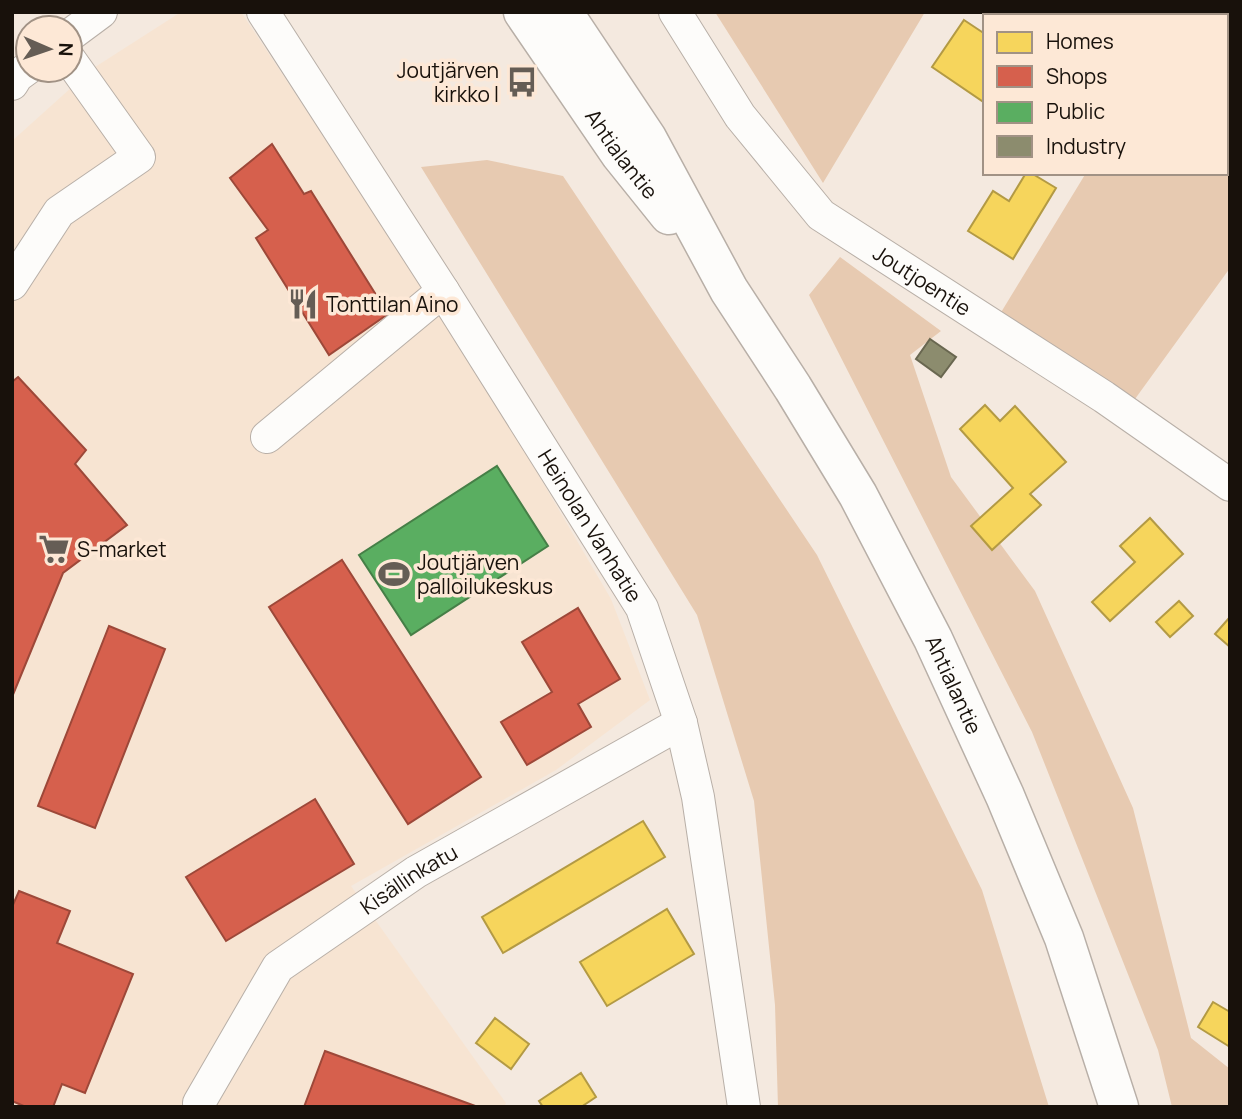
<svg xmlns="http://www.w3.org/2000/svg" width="1242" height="1119" viewBox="0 0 1242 1119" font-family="Manrope,sans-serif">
<rect width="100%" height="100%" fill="#f4e9df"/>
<!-- built -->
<path fill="#f7e4d2" d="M181 12H241L466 351 611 599 650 700 556 770 351 886 506 1103 504 1107H12V141L92 69Z"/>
<!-- forest -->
<path fill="#e7cab1" d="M715 12H925L823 183Z
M1101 12H1230V268L1135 399 1000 314 1086 173H1226V16H1098Z
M487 160 563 176 817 555 982 890 1049 1107H778L775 1005 754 801 697 615 421 167Z
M840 257 941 331 910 355 951 477 1035 591 1133 808 1191 1038 1230 1069V1107H1172L1158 1050 1032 732 809 295Z"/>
<!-- homes -->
<path fill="#f6d55c" stroke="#b39a44" stroke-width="2" d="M964 20 985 34V103L932 67Z
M1026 173H1031L1056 188 1013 259 968 231 993 191 1009 201Z
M985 405 1000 421 1015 406 1066 462 1030 494 1041 505 992 550 971 526 1013 488 960 429Z
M1150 518 1183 554 1110 621 1092 602 1135 562 1120 546Z
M1179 601 1193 616 1170 637 1156 622Z
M1230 617V647L1215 634Z
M643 821 665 857 503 953 482 917Z
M667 909 694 954 607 1006 580 962Z
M1213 1002 1230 1012V1047L1198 1027Z
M495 1018 529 1044 511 1069 476 1043Z
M581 1073 596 1097 581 1107H543L539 1101Z"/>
<!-- shops -->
<path fill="#d6604d" stroke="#9d4839" stroke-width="2" d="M272 144 304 194 311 191 388 314 329 355 256 238 268 230 230 178Z
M18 377 86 450 75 464 127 525 63 573 12 697V382Z
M342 560 481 777 408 824 269 607Z
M578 608 620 679 578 704 591 727 527 765 501 722 552 692 522 642Z
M109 626 165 649 95 828 38 806Z
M315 799 354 864 226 941 186 877Z
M19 891 70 911 57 943 133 974 85 1093 62 1084 53 1107H26L12 1101V907Z
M325 1051 478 1107H304Z"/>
<!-- public -->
<path fill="#5aae61" stroke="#467f47" stroke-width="2" d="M497 466 548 546 411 635 359 555Z"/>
<!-- industry -->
<path fill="#8c8c6e" stroke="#696750" stroke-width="2" d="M930 339 956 357 941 377 916 359Z"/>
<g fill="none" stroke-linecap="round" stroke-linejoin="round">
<!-- minor casing -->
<g stroke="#b8afa7" stroke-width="34">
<g id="minor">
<path id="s1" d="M263 12 443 291 642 608 681 723 698 797 744 1107"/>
<path id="s2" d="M675 12 740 116 821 215 1104 397 1230 485"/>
<path d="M70 35 101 12"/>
<path d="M12 84 17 76 28 68"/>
<path d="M12 284 59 212 139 157 70 60"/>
<path d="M267 437 443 291"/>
<path id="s3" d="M199 1103 278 967 416 872 681 723"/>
</g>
</g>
<!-- major casing -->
<g stroke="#b8afa7" stroke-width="41">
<g id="major">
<path id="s4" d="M523 12 620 154 669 215"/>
<path id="s5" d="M563 12 647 138 729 290 793 388 858 495 933 639 1005 796 1064 938 1119 1107"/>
</g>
</g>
<!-- minor -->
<use href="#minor" stroke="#fdfcfa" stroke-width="32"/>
<!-- major -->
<use href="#major" stroke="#fdfcfa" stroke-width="38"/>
</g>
<!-- icons -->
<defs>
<g id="bus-bare" transform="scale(2.415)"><path d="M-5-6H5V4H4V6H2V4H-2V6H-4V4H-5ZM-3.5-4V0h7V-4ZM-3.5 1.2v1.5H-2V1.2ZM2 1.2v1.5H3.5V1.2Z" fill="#655d55" stroke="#fde8d6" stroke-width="2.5" paint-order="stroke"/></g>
<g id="restaurant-bare" transform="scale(2.415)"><path d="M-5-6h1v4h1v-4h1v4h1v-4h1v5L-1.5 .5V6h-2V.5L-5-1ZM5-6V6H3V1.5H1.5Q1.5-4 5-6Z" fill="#655d55" stroke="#fde8d6" stroke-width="2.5" paint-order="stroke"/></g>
<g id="supermarket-bare" transform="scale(2.415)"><path d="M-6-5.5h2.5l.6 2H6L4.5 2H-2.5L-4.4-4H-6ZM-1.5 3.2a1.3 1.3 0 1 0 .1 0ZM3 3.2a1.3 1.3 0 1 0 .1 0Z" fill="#655d55" stroke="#fde8d6" stroke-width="2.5" paint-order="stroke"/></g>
<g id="stadium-bare" transform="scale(2.415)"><path d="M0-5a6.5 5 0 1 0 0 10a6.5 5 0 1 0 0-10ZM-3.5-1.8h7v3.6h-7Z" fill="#655d55" stroke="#fde8d6" stroke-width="2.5" paint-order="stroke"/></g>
</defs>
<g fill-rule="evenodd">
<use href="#bus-bare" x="522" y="82"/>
<use href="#restaurant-bare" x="303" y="304"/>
<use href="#supermarket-bare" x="54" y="549"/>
<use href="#stadium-bare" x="394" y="574"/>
</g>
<g text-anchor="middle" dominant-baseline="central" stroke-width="7" stroke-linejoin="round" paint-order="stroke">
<!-- poi labels -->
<g font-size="21" fill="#18110b" stroke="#fde8d6" text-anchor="start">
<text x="499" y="70" text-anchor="end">Joutjärven<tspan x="499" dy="24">kirkko I</tspan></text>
<text x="326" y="304">Tonttilan Aino</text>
<text x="77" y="549">S-market</text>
<text x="417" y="562">Joutjärven<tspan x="417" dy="24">palloilukeskus</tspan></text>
</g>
<!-- street labels -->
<g font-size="21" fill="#18110b" stroke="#fde8d6">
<text stroke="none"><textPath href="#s4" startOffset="173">Ahtialantie</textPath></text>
<text stroke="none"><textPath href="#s2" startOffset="371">Joutjoentie</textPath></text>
<text stroke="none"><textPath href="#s1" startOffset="609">Heinolan Vanhatie</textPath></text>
<text stroke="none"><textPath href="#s5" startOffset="779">Ahtialantie</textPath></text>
<text stroke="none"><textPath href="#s3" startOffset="315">Kisällinkatu</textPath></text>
</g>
</g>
<!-- border -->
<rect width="1242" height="1119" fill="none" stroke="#18110b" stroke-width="28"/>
<!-- legend -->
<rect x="983" y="14" width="245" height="161" fill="#fde8d6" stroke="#a19285" stroke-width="2"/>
<rect x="997" y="32" width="35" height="21" fill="#f6d55c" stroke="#a19285" stroke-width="2"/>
<text x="1046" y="49" font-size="21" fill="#18110b">Homes</text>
<rect x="997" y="66" width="35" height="21" fill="#d6604d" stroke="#a19285" stroke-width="2"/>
<text x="1046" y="84" font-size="21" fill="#18110b">Shops</text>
<rect x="997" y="102" width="35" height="21" fill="#5aae61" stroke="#a19285" stroke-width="2"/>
<text x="1046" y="119" font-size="21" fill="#18110b">Public</text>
<rect x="997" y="136" width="35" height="21" fill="#8c8c6e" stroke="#a19285" stroke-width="2"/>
<text x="1046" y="154" font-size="21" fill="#18110b">Industry</text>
<!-- north arrow -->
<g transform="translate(49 49) rotate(92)"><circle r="33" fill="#fde8d6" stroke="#a19285" stroke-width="2"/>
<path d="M0-5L12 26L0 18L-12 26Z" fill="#655d55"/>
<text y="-10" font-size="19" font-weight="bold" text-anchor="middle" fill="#18110b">N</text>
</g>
</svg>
